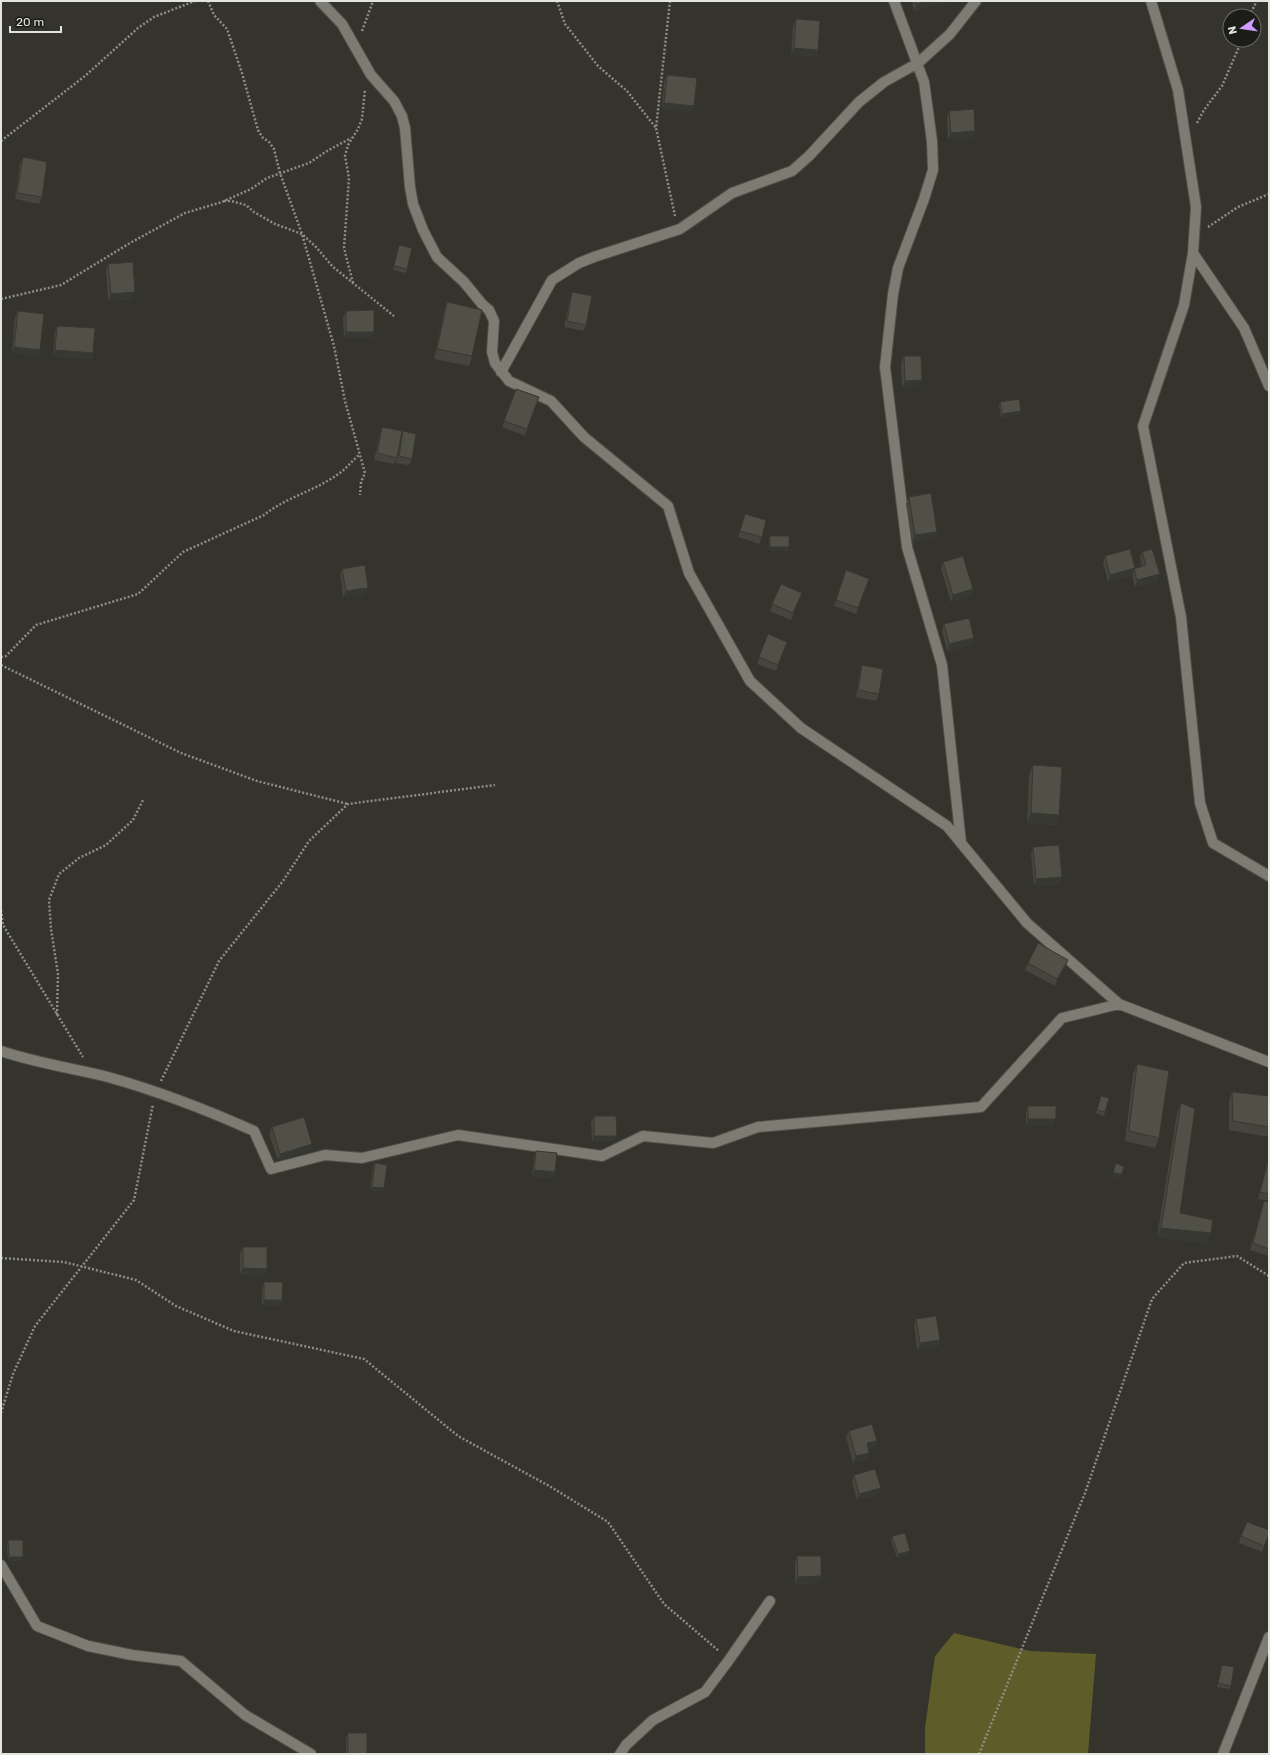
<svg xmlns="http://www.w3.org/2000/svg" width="1270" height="1755" viewBox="0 0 1270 1755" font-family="Rubik,sans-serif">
<rect width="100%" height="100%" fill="#34342c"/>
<!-- green -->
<path fill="#5e5c28" d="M954 1633 1030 1651 1096 1654 1088 1754H925V1728L935 1656Z"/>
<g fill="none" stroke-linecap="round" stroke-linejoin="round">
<!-- minor casing -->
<g stroke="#505049" stroke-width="12">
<path id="minor" d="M320 1 342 24 371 75 394 101 402 116 405 128 410 187 413 204 423 230 437 257 464 282 482 304 489 310 494 321 492 352 495 363 509 381 551 401 584 437 668 506 689 573 750 681 801 728 947 826 1027 923 1119 1004 1269 1062
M894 1 924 82 932 141 933 170 924 199 898 268 893 294 885 367 907 547 942 665 961 843
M1151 1 1178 90 1196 207 1193 253 1184 305 1143 426 1181 617 1200 803 1213 843 1269 876
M1193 253 1244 328 1269 386
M501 372 552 280 579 263 594 257 680 229 732 193 792 171 809 156 859 102 884 82 918 63 950 34 976 1
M1 1051C36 1063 72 1068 108 1077 158 1091 207 1110 254 1131L271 1169 325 1155 362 1158 458 1135 602 1156 643 1136 713 1143 758 1127 981 1107 1062 1018 1119 1004
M1 1565 37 1626 88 1646 132 1655 181 1661 245 1715 311 1754
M620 1754 626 1745 653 1720 705 1692 729 1660 770 1601
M1223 1754 1269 1637"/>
</g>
<!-- path -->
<path stroke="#8d8d86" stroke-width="2.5" stroke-dasharray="2 2" stroke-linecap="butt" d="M208 1 214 15 227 29 242 73 258 130 263 138 269 142 274 149 280 173 302 234 334 346 345 401 365 473 361 482 360 495
M557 1 565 24 598 66 627 91 656 128
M670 1 656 128 675 216
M1249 16 1257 1
M362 31 373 1
M1197 123 1204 110 1222 86 1242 40
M1 141 85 76 138 28 154 17 195 1
M224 201H231L246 205 254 212 275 224 302 234 316 247 333 267 394 316
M1208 227 1238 207 1269 194
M353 283 344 248 349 178 345 156 348 145 358 129 362 119 365 89
M1 299 61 285 130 243 185 213 222 202 251 189 267 178 309 163 327 151 351 138
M1 657 6 656 36 625 138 594 183 552 264 515C285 498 314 491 337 475 345 470 352 461 360 454
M1 665 181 753 257 781 348 804
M1 910 3 925 83 1057
M57 1015 58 974 51 929 49 900 59 874 79 858 106 845 133 820 143 800
M161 1081 219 961 283 881 309 841 348 804 495 785
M1 1258 64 1262 136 1280 176 1306 234 1331 364 1359 458 1436 551 1487 608 1522 664 1604 719 1651
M1 1413 13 1374 35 1326 134 1200 153 1104
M979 1754 1085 1493 1152 1299 1184 1263 1237 1256 1269 1276"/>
<!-- minor -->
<use href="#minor" stroke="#7c7c73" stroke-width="10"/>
</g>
<!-- wall -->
<path fill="#45453d" d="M912 1H953L914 11Z
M796 19 818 50 816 56 791 55 793 26Z
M667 75 692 112 662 109 664 82Z
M949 111 973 138 948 139 947 117Z
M23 157 42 197 39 204 15 199 20 164Z
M399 245 407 269 406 273 393 270Z
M108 264 135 292 133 299 108 301 106 270Z
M572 292 586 325 583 331 564 327 570 299Z
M447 302 472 356 469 366 434 359 444 312Z
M18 311 40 350 38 356 12 353 15 317Z
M346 311 372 338H344L343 317Z
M57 326 93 353 91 359 53 357 55 332Z
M904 356 919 387H902L901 363Z
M516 389 539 397 525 436 502 427Z
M1000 402 1021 411 1020 414 1001 418 999 406Z
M382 427 397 458 394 464 374 460 380 434Z
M403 431 412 459 409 465 396 463 401 438Z
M909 497 934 538 912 542 906 504Z
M745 514 762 537 759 544 738 537Z
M770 536 789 547 788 551 769 550V539Z
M1142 552 1157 581 1135 587 1132 575 1108 582 1103 563 1105 556 1135 568V569L1142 567 1140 558Z
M943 562 973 589 971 596 951 602 941 569Z
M342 569 366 594 343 597 340 575Z
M846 570 869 579 856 614 834 606Z
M799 599 791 620 770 611 772 604Z
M944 624 974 638 972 645 947 651 942 631Z
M768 634 787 642 776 671 757 664Z
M862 665 879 694 876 701 856 697 860 672Z
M1033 765 1059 815 1055 825 1027 823 1029 775Z
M1033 847 1062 877 1060 884 1034 886 1031 854Z
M1028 963 1066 966 1055 986 1025 970Z
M1137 1064 1159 1138 1155 1148 1125 1141 1133 1074Z
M1232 1092 1269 1096V1137L1229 1130V1101Z
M1101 1096 1105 1112 1104 1116 1096 1113Z
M1181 1103 1180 1213 1211 1233 1207 1243 1157 1237 1177 1113Z
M1028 1106 1053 1126H1026V1113Z
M594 1116 614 1142H592L591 1123Z
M272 1127 312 1144 310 1150 278 1160 269 1134Z
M536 1151 553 1179 532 1176 534 1157Z
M1269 1156V1201L1258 1199Z
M375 1163 384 1188 383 1191 370 1190 373 1167Z
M1264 1201 1269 1202V1256L1250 1250Z
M243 1247 267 1269 265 1275H240V1253Z
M264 1282 282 1300 280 1306H262V1288Z
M916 1319 940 1340 938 1346 917 1350 914 1326Z
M849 1431 875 1447 868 1449 867 1459 853 1463 846 1437Z
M854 1475 878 1494 857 1500 852 1482Z
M1269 1534 1262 1552 1239 1543 1241 1536Z
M892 1536 909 1554 897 1558 891 1540Z
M8 1540 22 1560 8 1561 7 1544Z
M797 1556 821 1576 819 1583 795 1584V1563Z
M1222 1665 1231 1686 1230 1689 1217 1687Z
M348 1733 367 1754H346V1739Z"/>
<!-- shaded-wall -->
<path fill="#383832" d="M929 1H953L914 11 917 4Z
M794 48 818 50 816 56 791 55Z
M664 103 694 106 692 112 662 109Z
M975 131 973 138 948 139 951 133Z
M135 292 133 299 108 301 111 294Z
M346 332H374L372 338H344Z
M14 347 40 350 38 356 12 353Z
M55 350 93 353 91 359 53 357Z
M922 380 919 387H902L905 381Z
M1021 411 1020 414 1001 418 1002 414Z
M937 532 934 538 912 542 915 535Z
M770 547H789L788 551 769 550Z
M1135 568 1134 570V569L1132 575 1108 582 1110 575Z
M1160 574 1157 581 1135 587 1137 580Z
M368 588 366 594 343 597 346 591Z
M973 589 971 596 951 602 953 595Z
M974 638 972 645 947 651 949 644Z
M1031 813 1059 815 1055 825 1027 823Z
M1062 877 1060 884 1034 886 1036 879Z
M1068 960 1066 966 1055 986 1057 979Z
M1028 1119H1056L1053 1126H1026Z
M594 1136H617L614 1142H592Z
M312 1144 310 1150 278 1160 280 1154Z
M534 1170 555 1172 553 1179 532 1176Z
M1113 1173 1122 1174 1121 1177H1112Z
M372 1187 384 1188 383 1191 370 1190Z
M1161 1228 1211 1233 1207 1243 1157 1237Z
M243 1268 267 1269 265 1275H240Z
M264 1300H282L280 1306H262Z
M940 1340 938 1346 917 1350 920 1343Z
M877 1441 875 1447 864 1450 867 1443Z
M869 1453 867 1459 853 1463 856 1456Z
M881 1488 878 1494 857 1500 859 1494Z
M910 1551 909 1554 897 1558 898 1554Z
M9 1557H23L22 1560 8 1561Z
M821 1576 819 1583 795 1584 798 1577Z"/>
<!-- building -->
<path fill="#505047" stroke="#383832" d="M916 1H929L917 4Z
M796 19 820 21 818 50 794 48Z
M667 75 697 78 694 106 664 103Z
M974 109 975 131 951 133 949 111Z
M23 157 47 162 42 197 17 193Z
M399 245 412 248 407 269 394 266Z
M133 262 135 292 111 294 108 264Z
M572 292 592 296 586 325 567 321Z
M447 302 482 310 472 356 437 349Z
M374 310V332H346V311Z
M18 311 44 314 40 350 14 347Z
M57 326 95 328 93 353 55 350Z
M904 356H921L922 380 905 381Z
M516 389 539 397 527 429 504 421Z
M1019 399 1021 411 1002 414 1000 402Z
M382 427 402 431 397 458 377 453Z
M403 431 416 434 412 459 399 456Z
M931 493 937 532 915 535 909 497Z
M745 514 766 520 762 537 740 531Z
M770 536H789V547H770Z
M1130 549 1135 568 1110 575 1105 556Z
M1152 549 1160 574 1137 580 1134 569 1146 565 1142 552Z
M963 556 973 589 953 595 943 562Z
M365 565 368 588 346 591 342 569Z
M846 570 869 579 858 608 836 600Z
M781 584 802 593 793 613 772 604Z
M969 618 974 638 949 644 944 624Z
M768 634 787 642 778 665 759 657Z
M862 665 883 669 879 694 858 690Z
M1033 765 1062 767 1059 815 1031 813Z
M1059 845 1062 877 1036 879 1033 847Z
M1038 943 1068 960 1057 979 1028 963Z
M1137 1064 1169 1071 1159 1138 1129 1131Z
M1232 1092 1269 1096V1127L1233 1121Z
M1101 1096 1109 1098 1105 1112 1097 1110Z
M1181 1103 1195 1109 1180 1213 1213 1220 1211 1233 1161 1228Z
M1028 1106H1056V1119H1028Z
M594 1116H616L617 1136H594Z
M304 1117 312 1144 280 1154 272 1127Z
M536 1151 557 1153 555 1172 534 1170Z
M1269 1158V1194L1260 1192Z
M375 1163 387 1165 384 1188 372 1187Z
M1116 1163 1124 1167 1122 1174 1113 1173Z
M1264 1201 1269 1202V1249L1253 1243Z
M243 1247H267V1269L243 1268Z
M264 1282H283L282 1300H264Z
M936 1316 940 1340 920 1343 916 1319Z
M872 1424 877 1441 867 1443 869 1453 856 1456 849 1431Z
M1 1462H2V1485H1Z
M875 1469 881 1488 859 1494 854 1475Z
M1247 1522 1269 1530V1534L1264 1546 1241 1536Z
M905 1533 910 1551 898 1554 892 1536Z
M8 1540H23V1557H9Z
M797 1556H821V1576L798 1577Z
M1222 1665 1234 1667 1231 1686 1218 1683Z
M348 1733H367V1754H348Z"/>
<!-- border -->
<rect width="1270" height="1755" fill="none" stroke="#e4e4de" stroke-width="4"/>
<!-- north arrow -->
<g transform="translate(1242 28) rotate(257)"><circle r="19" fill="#1c1c18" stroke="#6c6c67"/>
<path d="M0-3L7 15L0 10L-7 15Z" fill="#d09dfe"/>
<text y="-6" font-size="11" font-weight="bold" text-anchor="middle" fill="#e4e4de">N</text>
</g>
<!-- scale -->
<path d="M10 26v6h51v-6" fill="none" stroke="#e4e4de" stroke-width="2"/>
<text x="16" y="26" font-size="12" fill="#e4e4de" stroke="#1c1c18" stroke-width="3" paint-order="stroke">20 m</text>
</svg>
